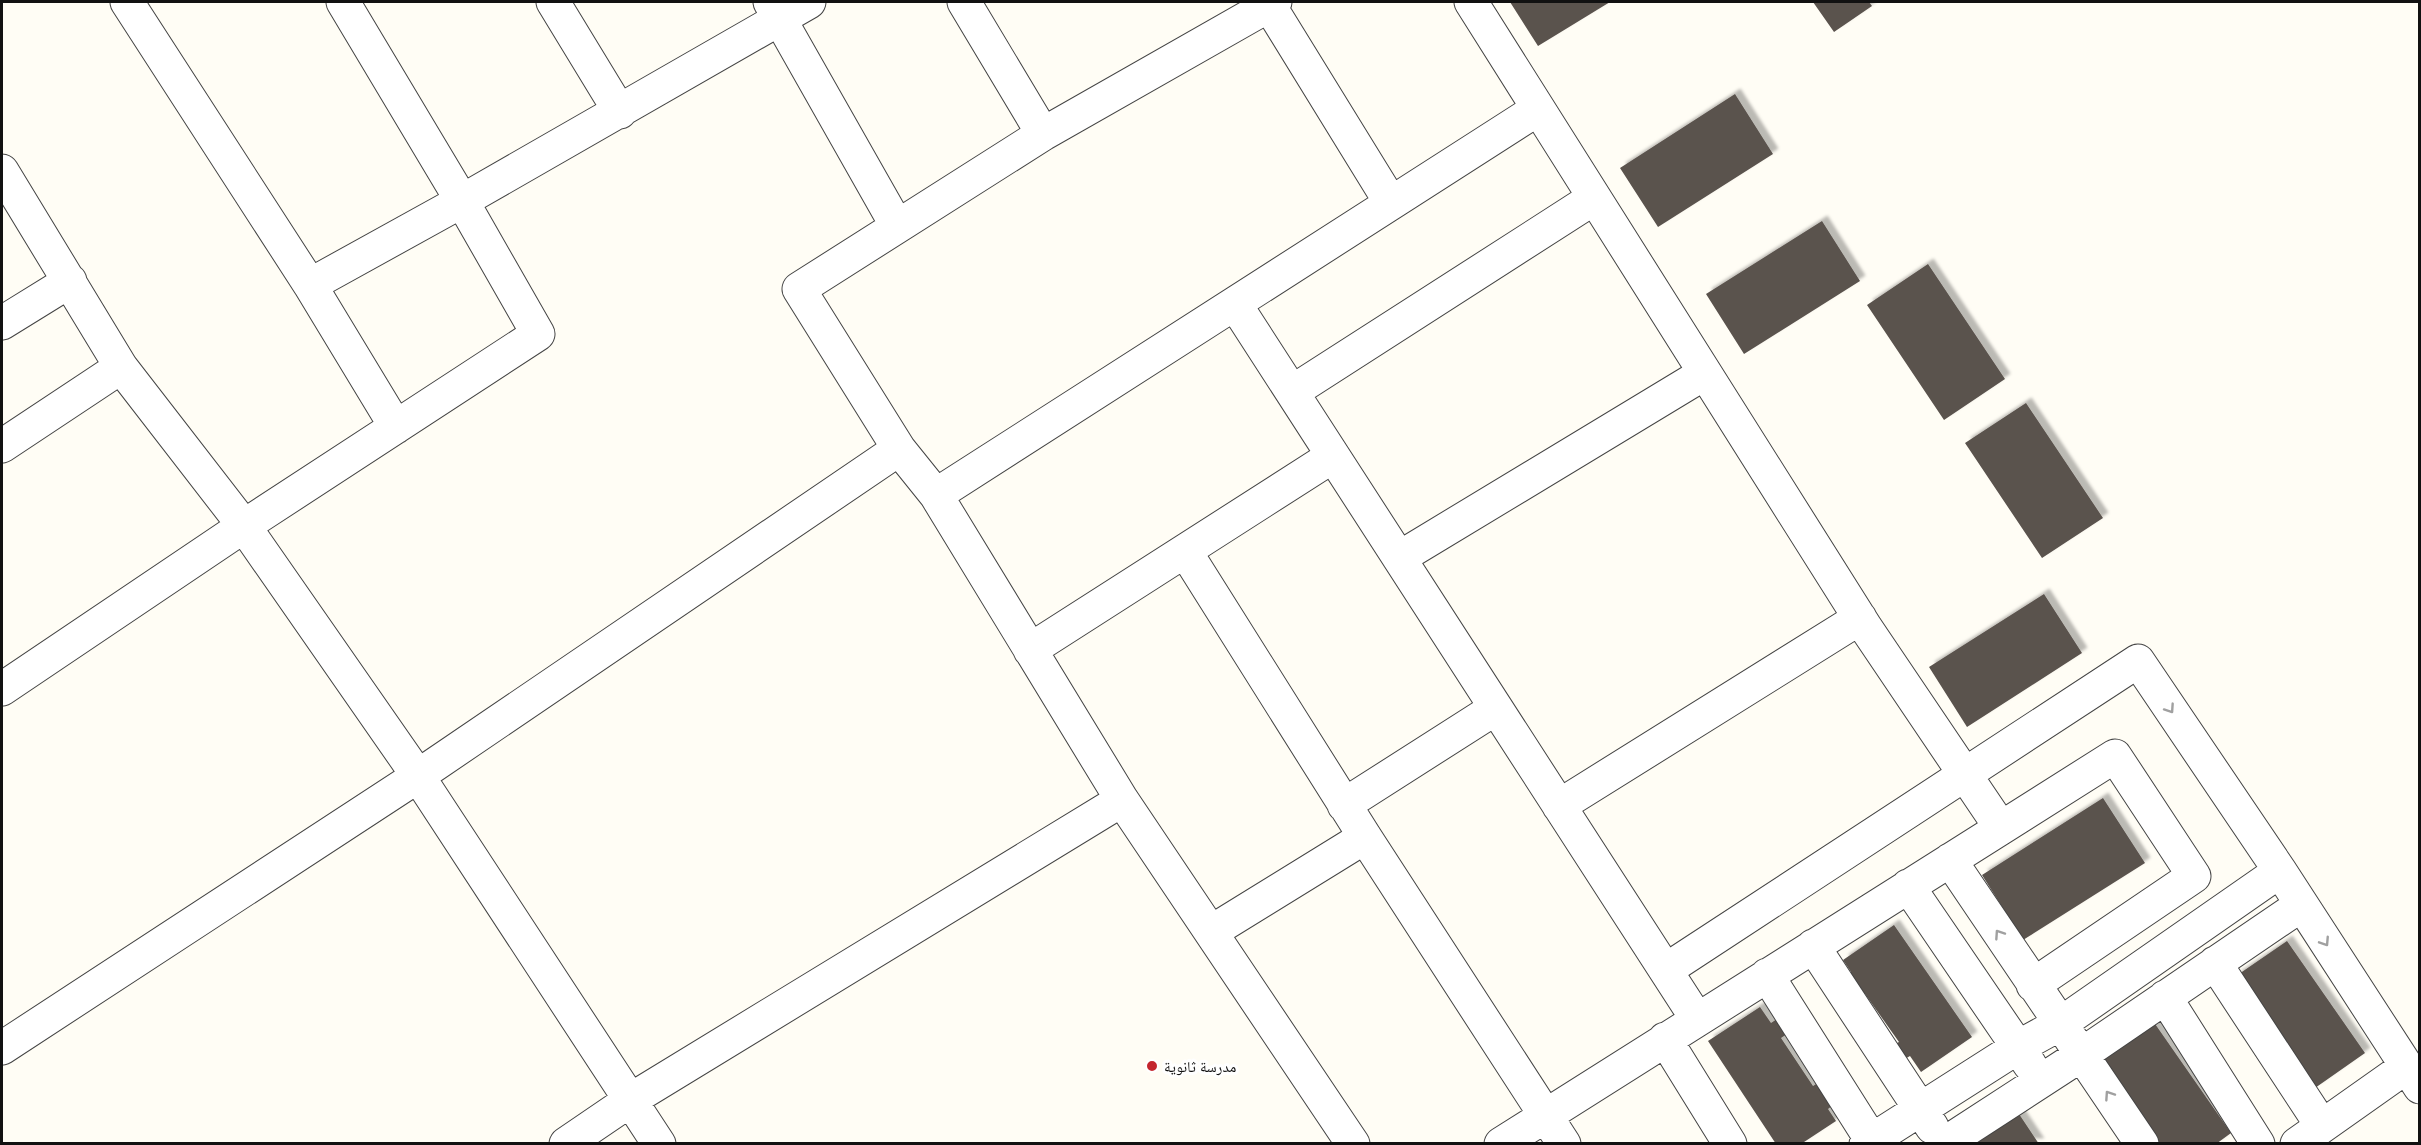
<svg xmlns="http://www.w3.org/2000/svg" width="2421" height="1145" viewBox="0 0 2421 1145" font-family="Lora,'Noto Naskh Arabic',serif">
<defs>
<filter id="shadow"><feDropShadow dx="5.5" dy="-5.5" stdDeviation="1.5" flood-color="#0004"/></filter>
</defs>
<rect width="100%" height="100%" fill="#fffdf5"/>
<!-- building -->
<path fill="#5a524d" filter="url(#shadow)" d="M1510 2H1610L1538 46Z
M1813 2H1869L1872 6 1834 32Z
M1735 94 1773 154 1658 227 1620 168Z
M1822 221 1860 281 1744 354 1706 294Z
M1928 264 2005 379 1944 420 1867 305Z
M2026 403 2103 518 2042 558 1965 443Z
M2044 594 2082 653 1967 727 1929 667Z
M2103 798 2145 863 2023 940 1982 875Z
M1894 925 1972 1037 1921 1072 1910 1056 1903 1060 1893 1045 1899 1042 1865 994 1861 997 1846 975 1851 972 1843 960Z
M2287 941 2365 1053 2315 1088 2236 976Z
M1760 1007 1771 1023 1777 1019 1787 1034 1781 1038 1813 1086 1818 1083 1833 1105 1828 1109 1836 1121 1801 1144H1776L1708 1041Z
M2153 1021 2231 1133 2216 1144H2154L2158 1138 2102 1057Z
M2015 1108 2039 1144H1962Z"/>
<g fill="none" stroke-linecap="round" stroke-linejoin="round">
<!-- minor casing -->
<g stroke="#444" stroke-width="35">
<path id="minor" d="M127 2 310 285 396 427
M553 2 620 112
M770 2 897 226
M964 2 1043 134
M1275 2 1043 134 799 289 899 449 936 495 1122 800 1353 1144
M1471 2 1866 628 2001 828
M1269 5 1391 203
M2 171 121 367 244 526 538 334 462 201 343 2
M310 285 462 201 809 2
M1235 304 1697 1019
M2 323 70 281
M1292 392 1594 198
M2 446 121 367
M936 495 1538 109
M1185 551 1365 837 1564 1144
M1399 558 1705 373
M1030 650 1333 456
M2 689 244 526 418 776 659 1144
M1344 805 1496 708
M1559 806 1860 618
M1950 860 2142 1144
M1908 886 2030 1065
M1211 932 1365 837
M1813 946 1932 1127
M2215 963 2322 1126
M1666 970 2138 661 2280 871 2420 1087
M1767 975 1874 1144
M2165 997 2258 1144
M1665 1039 1730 1144
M2 1048 418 776 899 449
M566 1144 632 1099 1122 800
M1501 1144 2115 756 2194 876 2033 985
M1866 1144 2018 1047 2060 1024 2280 871
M1944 1144 2081 1055 2301 905
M2297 1144 2406 1067"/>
</g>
<!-- minor -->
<use href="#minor" stroke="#fff" stroke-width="33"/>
</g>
<!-- one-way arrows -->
<defs><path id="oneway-chevron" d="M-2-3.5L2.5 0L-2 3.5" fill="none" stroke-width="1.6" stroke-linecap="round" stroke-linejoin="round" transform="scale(1.5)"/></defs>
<g stroke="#a0a0a0">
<use href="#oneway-chevron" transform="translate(2170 709) rotate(56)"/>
<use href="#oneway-chevron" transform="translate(1999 934) rotate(-124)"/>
<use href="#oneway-chevron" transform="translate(2325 942) rotate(57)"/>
<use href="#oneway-chevron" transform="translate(2109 1095) rotate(-124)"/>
</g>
<!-- markers -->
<circle fill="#c4262e" stroke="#fff" stroke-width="2" cx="1152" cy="1066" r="6"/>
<g text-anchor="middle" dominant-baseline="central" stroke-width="6" stroke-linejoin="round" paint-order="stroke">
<!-- poi labels -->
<g font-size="15" fill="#111" stroke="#fff" text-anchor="start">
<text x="1164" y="1066">مدرسة ثانوية</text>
</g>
</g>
<!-- border -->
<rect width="2421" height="1145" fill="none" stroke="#111111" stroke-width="6"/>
</svg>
